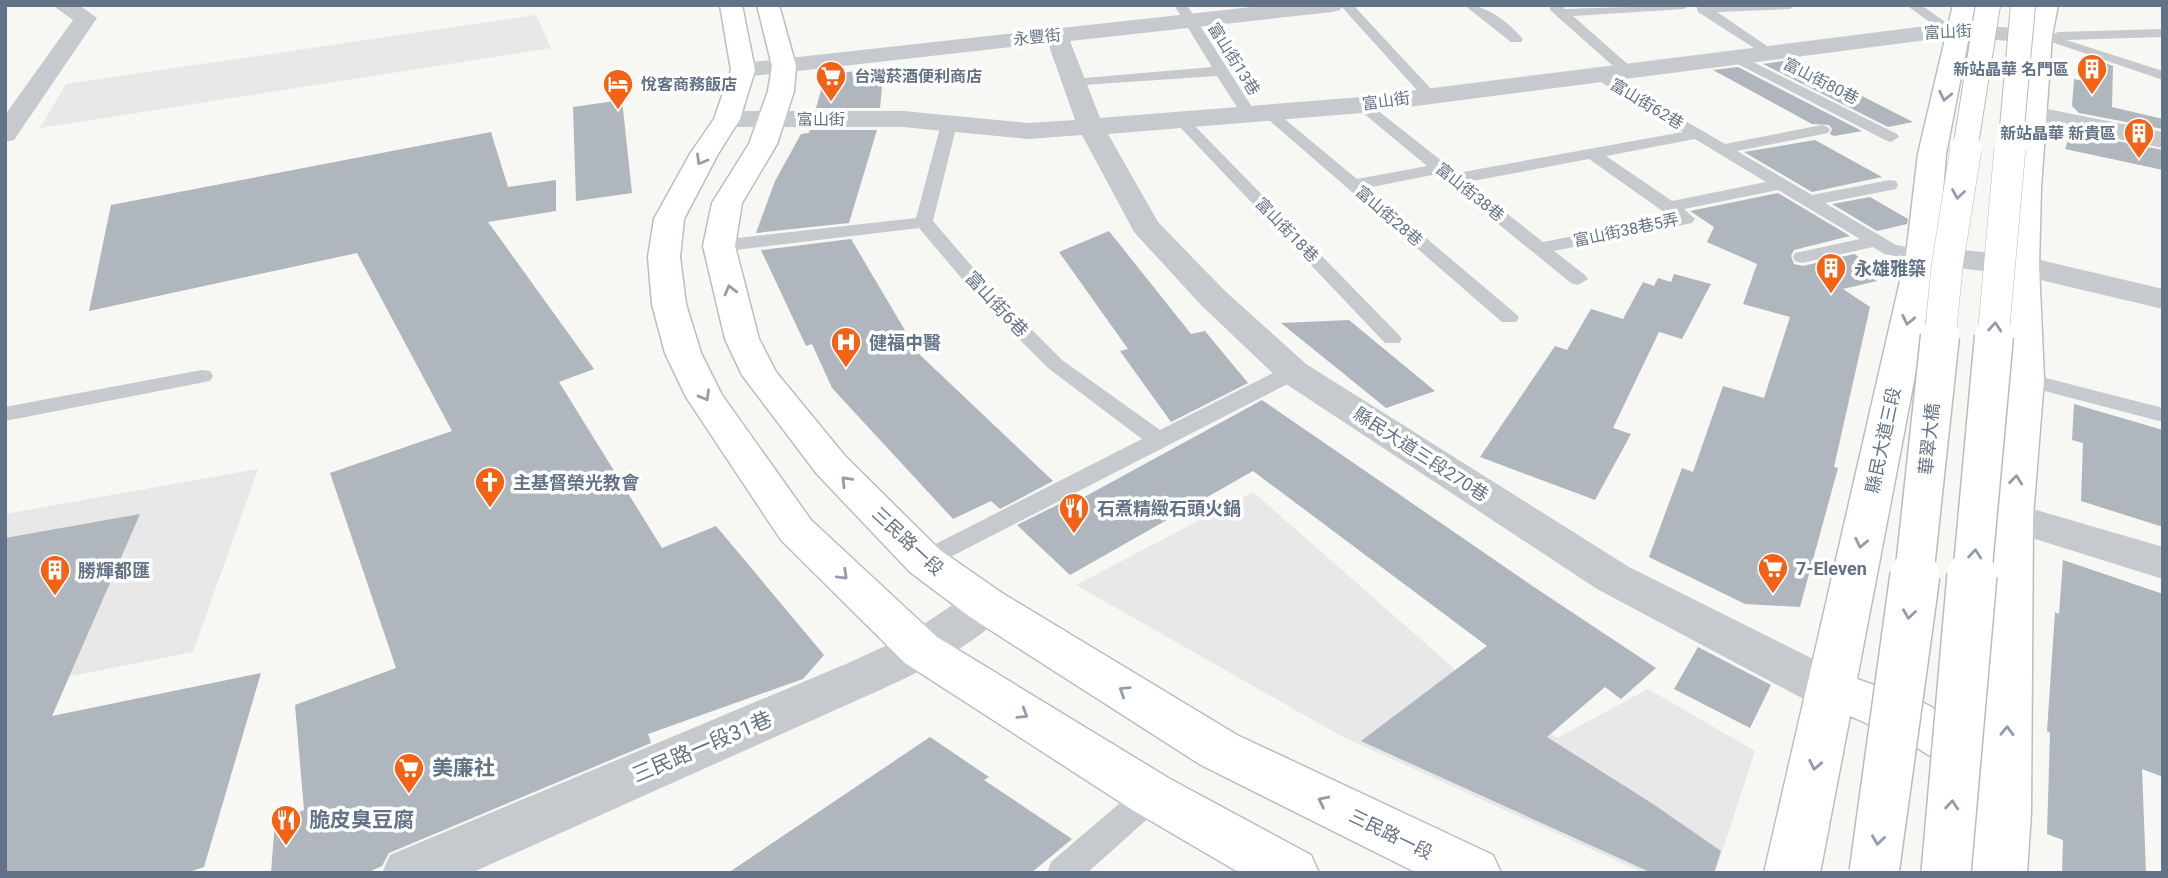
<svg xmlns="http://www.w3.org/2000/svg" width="2168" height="878" viewBox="0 0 2168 878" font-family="Roboto,'Noto Sans TC',sans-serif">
<rect width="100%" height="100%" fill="#f7f7f3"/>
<!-- built -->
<path fill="#e7e8e7" d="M536 15 551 48 40 128 66 84Z
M258 469 193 652 5 689V514Z
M1253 492 1458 672 1557 738 1648 689 1755 751 1715 873H1644L1341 736 1076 585Z"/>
<!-- building -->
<path fill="#afb6bd" d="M1791 60 1913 122 1888 127 1763 64Z
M2097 60 2113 66 2112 107 2163 119V129L2079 113 2072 106 2074 79 2090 82Z
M884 66 880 108H816L825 76Z
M1738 67 1862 131 1834 136 1830 134 1832 129 1829 125 1812 124 1713 70Z
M622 100 632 193 576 201 573 107Z
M810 130H877L849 223 756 233 775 181 801 134 809 133Z
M491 132 508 187 556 180V211L488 222 594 369 559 382 662 548 716 526 824 655 803 679 648 734 651 743 389 853 382 866 367 873H271L275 820 304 810 295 705 396 668 330 473 452 431 357 253 89 311 111 205Z
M2071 132 2163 150V170L2065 149Z
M1815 140 1882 177 1812 192 1744 152Z
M1778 193 1850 236 1794 250 1791 256 1794 264 1803 266 1854 254 1878 268 1863 272 1877 281 1843 289 1870 307 1834 467 1838 468 1800 607 1745 604 1649 557 1682 468 1693 472 1723 386 1764 398 1790 317 1743 304 1757 264 1707 242 1714 227 1690 211Z
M1870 197 1908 219 1907 224 1877 231 1832 204Z
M1109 231 1191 334 1205 331 1248 383 1171 422 1120 351 1128 349 1059 252Z
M851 239 919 354 1053 481 1000 509 991 501 953 519 832 388 812 344 806 346 761 250Z
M1674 274 1711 284 1682 339 1659 332 1613 428 1631 434 1595 500 1480 457 1555 346 1567 350 1591 309 1623 319 1643 282 1654 286 1658 278 1671 282Z
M1349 320 1435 391 1386 408 1281 323Z
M1262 400 1534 587 1656 668 1621 699 1605 687 1547 737 1653 804 1721 851 1714 873H1652L1361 741 1487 646 1253 471 1070 575 1017 525 1071 498 1075 502Z
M2074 404 2163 430V527L2081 501 2083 443 2072 440Z
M140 514 52 716 261 673 204 867 186 873H5V538Z
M2063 560 2163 594V777L2142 769 2146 873H2062L2063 840 2047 834 2050 733 2047 731 2055 612 2059 614Z
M1698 647 1771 685 1750 728 1674 689Z
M930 737 989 777 984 780 1072 839 1031 873H728Z"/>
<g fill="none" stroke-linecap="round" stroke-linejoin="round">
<!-- secondary casing -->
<g stroke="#babec4" stroke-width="3">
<path id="secondary" d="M720 5H742L755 70 740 119 718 154 684 219 680 257 686 304 701 353 722 395 811 520 937 637 1170 779 1311 855 1319 873H1240L1134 811 905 663 781 540 686 397 665 353 652 304 648 257 654 219 690 154 714 119 731 70Z
M757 5H779L796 66 794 91 777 144 742 203 735 246 759 339 776 372 845 456 940 550 1002 593 1237 735 1493 855 1501 873H1417L1201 765 970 617 910 572 817 474 742 375 725 339 703 246 712 203 749 144 768 91 772 66Z
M1953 5H1975L1946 154 1938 255 1857 679 1924 703 1982 735 1991 517 2008 379 2007 266 2013 188 2030 36 2036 5H2058L2052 36 2041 188 2039 266 2044 379 2033 517 2031 813 2027 873H1971L1980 780 1959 774 1906 741 1850 716 1820 873H1764L1906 255 1918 154Z"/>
</g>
<!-- lane -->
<path fill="#c6c9cd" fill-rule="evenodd" d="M1174 5H1187L1257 115 1254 118H1244L1217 76 1068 86 1066 83 1068 80 1073 79 1212 67Z
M1340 5H1353L1434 92 1436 95 1434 98H1424Z
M1464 5C1487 5 1507 21 1523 39L1521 42H1511Z
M1550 5H1561L1565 9 1690 5 1684 9 1573 16 1631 67V73H1621L1550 10Z
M1696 5H1796L1790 9 1717 12 1773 50 1775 53 1768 57 1698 12Z
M1906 5H1921L1957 30 1955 33H1945Z
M2163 29V37L2066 40 2163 71V80L2034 36 2041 32 2052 35 2058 32Z
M1735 53 1897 134 1899 137 1891 142 1885 140 1730 60V54Z
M1598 70 1725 144 1822 125 1828 127 1830 130 1828 133 1737 151 1812 195 1890 180 1896 181 1898 185 1896 189 1825 203 1896 245 1929 251 1931 255 1922 261 1884 254 1873 247 1802 263 1795 261 1793 257 1795 253 1860 239 1778 190 1684 209 1695 219 1692 223 1554 251 1585 275 1588 279 1578 285 1571 283 1437 174 1367 188 1516 314 1519 318 1516 322H1502L1262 114 1270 109 1275 111 1357 179 1427 166 1357 108 1354 105 1362 100 1367 102 1457 173 1683 132 1593 77 1591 74ZM1695 139 1766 182 1672 201 1606 156ZM1589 159 1671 217 1543 242 1467 182Z
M1182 116 1187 118 1399 335 1402 339 1399 343H1385L1177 124 1174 121 1177 118Z
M949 119 957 124 933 221 994 292 1062 360 1160 430 1285 367H1301L1304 372 1301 377 925 570 916 568 912 561 916 554 1142 439 1048 368 980 300 919 228 719 252 710 246 719 240 916 218 941 124Z
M202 370 210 371 213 376 210 381 5 421V407Z
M2026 373 2163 408V422L2018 384 2015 379 2018 374Z
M1152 782 1163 785 1167 795 1163 805 1087 873H1047L1051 862 1141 785Z"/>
<!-- street -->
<path fill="#c6c9cd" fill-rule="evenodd" d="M52 5H79L97 18 14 140 5 142V115L73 20Z
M1270 5H1343L1340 10 1332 12 1070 41 1100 118 1362 97 1950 23 2049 31 2052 36 2049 41 2041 43 1950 37 1362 113 1108 134 1158 222 1225 291 1306 364 1629 567 1847 676 1854 690 1847 704 1830 709 1813 704 1597 589 1280 380 1201 305 1134 232 1082 135 1028 139 903 127H727L718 125 714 119 718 113 727 111H903L1028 123 1075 120 1048 43 743 77 734 75 731 70 734 65 743 63Z
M2032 106 2163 132V148L2023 120 2019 114 2023 108Z
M1922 246 2023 256 2163 289V309L2023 276 1911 262 1906 255 1911 248Z
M2012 503 2163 547V579L1997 527 1991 517 1997 507Z
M986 588 1002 593 1008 605C990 639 915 674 880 690L471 873H382L390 855 846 664 905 637 970 593Z"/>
<!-- secondary -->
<use href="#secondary" fill="#fff" fill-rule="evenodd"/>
<!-- highway-bridge-far3 casing -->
<g stroke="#b8bbbf" stroke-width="26" stroke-linecap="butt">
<path id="highway-bridge-far3" d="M1965 150 1988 5
M2010 150 2023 5"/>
</g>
<!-- highway-bridge-far2 casing -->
<g stroke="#b8bbbf" stroke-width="32" stroke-linecap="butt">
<path id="highway-bridge-far2" d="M1940 338 1947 267 1966 148
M1993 338 2010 148"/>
</g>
<!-- highway-bridge-far1 casing -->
<g stroke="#b8bbbf" stroke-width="41" stroke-linecap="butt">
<path id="highway-bridge-far1" d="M1914 577 1940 336
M1972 577 1994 336"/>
</g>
<!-- highway-bridge casing -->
<g stroke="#b8bbbf" stroke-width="52" stroke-linecap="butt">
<path id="highway-bridge" d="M1874 873 1915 575
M1946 873 1972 575"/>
</g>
<!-- highway-bridge-far3 -->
<use href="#highway-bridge-far3" stroke="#fff" stroke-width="24"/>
<!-- highway-bridge-far2 -->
<use href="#highway-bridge-far2" stroke="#fff" stroke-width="31"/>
<!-- highway-bridge-far1 -->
<use href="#highway-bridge-far1" stroke="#fff" stroke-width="38"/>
<!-- highway-bridge -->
<use href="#highway-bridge" stroke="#fff" stroke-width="49"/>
</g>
<!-- one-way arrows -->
<defs><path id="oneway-chevron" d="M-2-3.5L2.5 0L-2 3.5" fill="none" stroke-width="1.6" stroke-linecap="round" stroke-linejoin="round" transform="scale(1.75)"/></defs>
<g stroke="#929dab">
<use href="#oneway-chevron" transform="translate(1945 96) rotate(102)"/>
<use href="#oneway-chevron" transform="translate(701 160) rotate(120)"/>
<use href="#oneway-chevron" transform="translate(1958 194) rotate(99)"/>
<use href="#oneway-chevron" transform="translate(730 290) rotate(-105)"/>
<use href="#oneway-chevron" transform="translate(1908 320) rotate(102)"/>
<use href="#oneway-chevron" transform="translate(1995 327) rotate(-85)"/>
<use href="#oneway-chevron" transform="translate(705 396) rotate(60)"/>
<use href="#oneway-chevron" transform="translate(2016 480) rotate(-84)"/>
<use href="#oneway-chevron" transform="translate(846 481) rotate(-134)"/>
<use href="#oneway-chevron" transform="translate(1861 543) rotate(102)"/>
<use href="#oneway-chevron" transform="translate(1975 554) rotate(-85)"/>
<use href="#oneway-chevron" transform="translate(843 575) rotate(44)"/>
<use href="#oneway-chevron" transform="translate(1909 614) rotate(98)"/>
<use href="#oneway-chevron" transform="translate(1124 691) rotate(-148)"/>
<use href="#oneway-chevron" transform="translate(1023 714) rotate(32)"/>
<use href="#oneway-chevron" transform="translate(2007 731) rotate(-89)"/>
<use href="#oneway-chevron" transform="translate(1815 765) rotate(102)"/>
<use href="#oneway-chevron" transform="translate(1323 801) rotate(-154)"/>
<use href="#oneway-chevron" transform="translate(1952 805) rotate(-85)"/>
<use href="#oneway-chevron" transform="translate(1878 840) rotate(98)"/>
</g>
<!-- icons -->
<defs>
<g id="building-pin" transform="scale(1.575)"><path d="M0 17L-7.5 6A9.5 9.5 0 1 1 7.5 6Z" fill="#f46216" stroke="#fff"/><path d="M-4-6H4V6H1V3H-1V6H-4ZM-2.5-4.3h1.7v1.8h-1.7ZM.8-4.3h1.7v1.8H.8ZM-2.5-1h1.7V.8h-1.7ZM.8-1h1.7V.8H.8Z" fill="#fff"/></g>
<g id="supermarket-pin" transform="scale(1.575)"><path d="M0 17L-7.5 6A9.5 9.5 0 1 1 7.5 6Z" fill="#f46216" stroke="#fff"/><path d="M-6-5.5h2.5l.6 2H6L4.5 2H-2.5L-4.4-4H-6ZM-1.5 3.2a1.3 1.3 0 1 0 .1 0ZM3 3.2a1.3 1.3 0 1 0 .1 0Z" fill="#fff"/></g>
<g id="hotel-pin" transform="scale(1.575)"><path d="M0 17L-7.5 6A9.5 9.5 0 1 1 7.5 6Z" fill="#f46216" stroke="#fff"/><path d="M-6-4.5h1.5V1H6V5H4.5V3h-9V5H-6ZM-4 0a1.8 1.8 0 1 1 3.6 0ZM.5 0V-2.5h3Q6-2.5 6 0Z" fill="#fff"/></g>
<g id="hospital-pin" transform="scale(1.575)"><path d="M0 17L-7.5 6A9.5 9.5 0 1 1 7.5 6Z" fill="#f46216" stroke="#fff"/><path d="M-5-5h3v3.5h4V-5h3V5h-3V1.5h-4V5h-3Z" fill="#fff"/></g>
<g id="church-pin" transform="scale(1.575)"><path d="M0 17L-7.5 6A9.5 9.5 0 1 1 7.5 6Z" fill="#f46216" stroke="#fff"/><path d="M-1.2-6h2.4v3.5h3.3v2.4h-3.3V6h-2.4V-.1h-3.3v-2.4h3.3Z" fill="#fff"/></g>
<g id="restaurant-pin" transform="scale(1.575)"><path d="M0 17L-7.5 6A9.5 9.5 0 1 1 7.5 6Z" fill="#f46216" stroke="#fff"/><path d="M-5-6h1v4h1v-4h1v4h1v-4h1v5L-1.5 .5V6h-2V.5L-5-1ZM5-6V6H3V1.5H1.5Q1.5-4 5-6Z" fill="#fff"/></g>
</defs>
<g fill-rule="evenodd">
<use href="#building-pin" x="2092" y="69"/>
<use href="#supermarket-pin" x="831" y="76"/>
<use href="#hotel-pin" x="618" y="84"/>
<use href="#building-pin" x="2139" y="133"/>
<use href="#building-pin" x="1831" y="268"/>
<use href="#hospital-pin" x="846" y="342"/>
<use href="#church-pin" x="490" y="482"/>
<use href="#restaurant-pin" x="1074" y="508"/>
<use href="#supermarket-pin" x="1773" y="568"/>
<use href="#building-pin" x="55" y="570"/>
<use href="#supermarket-pin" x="409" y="768"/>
<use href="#restaurant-pin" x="286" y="820"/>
</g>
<g text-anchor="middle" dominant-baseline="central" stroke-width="7" stroke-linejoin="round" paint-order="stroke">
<!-- far-street labels -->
<g font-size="16" fill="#637387" stroke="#fff">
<text transform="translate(1948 32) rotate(-3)">富山街</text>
<text transform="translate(1037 37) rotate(-6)">永豐街</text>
<text transform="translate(1234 59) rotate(58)">富山街13巷</text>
<text transform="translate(1821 81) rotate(27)">富山街80巷</text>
<text transform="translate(1386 101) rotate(-8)">富山街</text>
<text transform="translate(1647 104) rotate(31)">富山街62巷</text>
<text x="821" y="119">富山街</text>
<text transform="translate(1470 192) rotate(39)">富山街38巷</text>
<text transform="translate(1389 216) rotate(41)">富山街28巷</text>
<text transform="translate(1287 230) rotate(46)">富山街18巷</text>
<text transform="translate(1626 230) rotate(-12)">富山街38巷5弄</text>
</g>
<!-- far-poi labels -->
<g font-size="16" font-weight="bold" fill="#637387" stroke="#fff" text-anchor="end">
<text x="2069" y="69">新站晶華 名門區</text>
<text x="854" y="76" text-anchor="start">台灣菸酒便利商店</text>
<text x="641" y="84" text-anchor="start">悅客商務飯店</text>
<text x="2116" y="133">新站晶華 新貴區</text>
</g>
<!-- poi labels -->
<g font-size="18" font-weight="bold" fill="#637387" stroke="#fff" text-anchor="start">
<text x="1854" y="268">永雄雅築</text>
<text x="869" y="342">健福中醫</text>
<text x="513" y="482">主基督榮光教會</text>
<text x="1097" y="508">石煮精緻石頭火鍋</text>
<text x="1796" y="568">7-Eleven</text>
<text x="78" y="570">勝輝都匯</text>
</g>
<!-- street labels -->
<g font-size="18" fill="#637387" stroke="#fff">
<text transform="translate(997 304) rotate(47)">富山街6巷</text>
<text transform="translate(1929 439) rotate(-84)">華翠大橋</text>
<text transform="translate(1883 440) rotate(-78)">縣民大道三段</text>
<text transform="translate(1421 454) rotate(33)">縣民大道三段270巷</text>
<text transform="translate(908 541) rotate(43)">三民路一段</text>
<text transform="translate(1391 834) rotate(26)">三民路一段</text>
</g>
<!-- near-street labels -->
<g font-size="21" fill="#637387" stroke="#fff">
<text transform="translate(702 747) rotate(-23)">三民路一段31巷</text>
</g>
<!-- near-poi labels -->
<g font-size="21" font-weight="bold" fill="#637387" stroke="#fff" text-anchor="start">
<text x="432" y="768">美廉社</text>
<text x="309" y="820">脆皮臭豆腐</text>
</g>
</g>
<!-- border -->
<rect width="2168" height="878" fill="none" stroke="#637387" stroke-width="14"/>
</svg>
